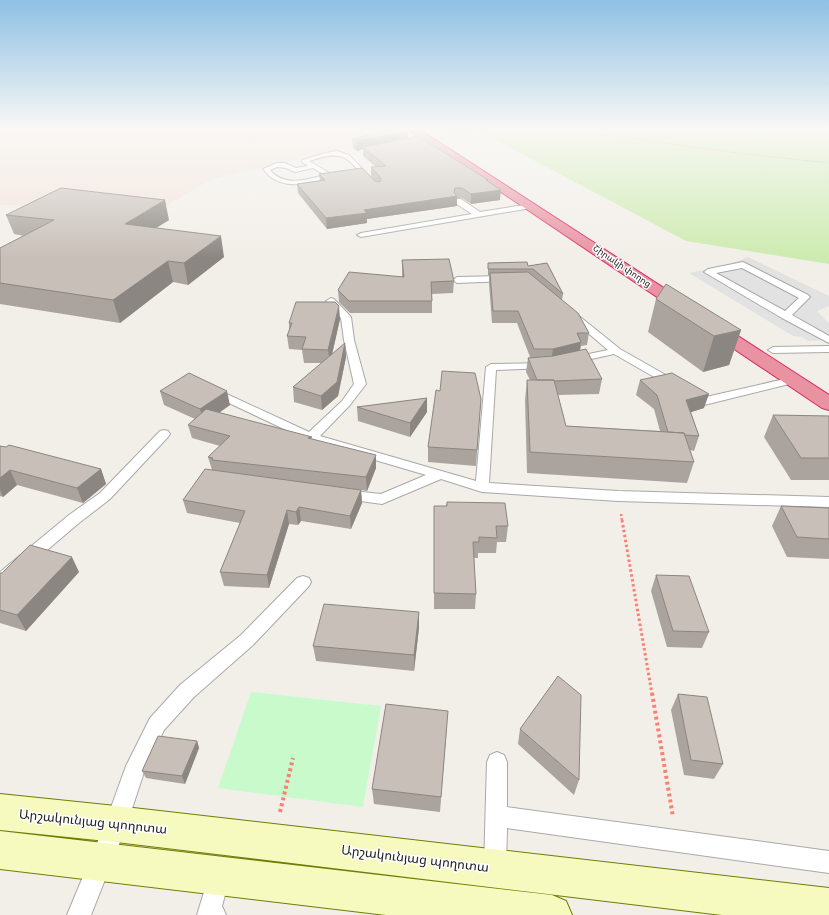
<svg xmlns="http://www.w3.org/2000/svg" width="829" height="915" viewBox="0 0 829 915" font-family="'Nunito Sans','Noto Sans Armenian',sans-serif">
<rect width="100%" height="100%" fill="#f2efe9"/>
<!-- military -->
<path fill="#f3e3dd" d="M0 130H390L400 137 212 179 155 212 0 205Z"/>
<!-- grass -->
<path fill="#cdebb0" d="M477 130H829V264L686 241Z"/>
<!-- park -->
<path fill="#c8facc" d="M251 692 381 706 363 807 218 788Z"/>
<!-- parking -->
<path fill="#e2e2e2" d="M748 257 829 296V306L817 311 829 323V340L808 341 802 337 793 336 689 273 727 265Z"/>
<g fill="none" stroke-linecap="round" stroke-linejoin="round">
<!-- lane casing -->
<g stroke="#a9a9a9" stroke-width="2">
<path id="lane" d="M337 151 349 155 374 181V183H370C345 157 347 149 309 161L333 175V177C308 183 281 193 263 169L277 163H285L296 168 308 166 302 162V160L326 153ZM277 167 286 168 295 172 313 168 325 175C306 180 284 187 270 170Z
M455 199H461L480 212 531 204 535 206 531 208 361 237 357 235 361 233 472 214 455 203Z
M743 262 808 295 810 297 792 315 829 336V343L782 318 704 272 708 269ZM742 268 799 298 785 311 716 273Z
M506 276 510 279 509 281 457 283 453 280 457 277Z
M331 298 334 299 351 317 354 340 366 384 350 405 320 436 476 481 486 367 491 364 544 363 548 364 549 366 548 368 496 370 489 483 618 491 829 497V507L618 501 482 492 441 479 382 504 339 498 337 495 339 492 344 490 381 494 426 475 307 440 210 394 208 392 210 390H218L309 432 342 401 354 384 344 340 341 318 326 301Z
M571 311 574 312 620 349 678 382 680 384 678 386H670L614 354 573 363 569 362 568 360 569 358 608 350 568 316 566 314Z
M829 346V352L773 353 768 350 773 347Z
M793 377 797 378 799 380 797 382 704 405 700 403 685 393 687 391 691 390 706 397Z
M164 430 168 431 170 434 168 437 110 499 79 523 6 585 0 587V572L69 515 100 493 160 431Z
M303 576 309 578 311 582 309 586 253 645 194 697 164 730 145 769 127 824 91 915H67L105 824 126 766 150 718 180 685 241 635 297 578Z
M497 752 504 755 507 762V807L829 851V873L507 828 506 867 503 875 495 878 487 875 484 867 487 762 490 755Z
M219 866 227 869 230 877 222 906 226 915H197L211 869Z"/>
</g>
<!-- secondary casing -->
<g stroke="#707d05" stroke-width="2">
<path id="secondary" d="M0 794 116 806 829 888V915H722L116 842 0 830Z
M0 831 552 895 566 901 572 915H386L0 869Z"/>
</g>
<!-- highway casing -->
<g stroke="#dc2a67" stroke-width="2">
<path id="highway" d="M409 130H420L829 395V410L822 408Z"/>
</g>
<!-- path-far3 -->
<path stroke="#fa8072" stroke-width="1" stroke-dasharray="1 1" stroke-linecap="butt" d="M569 130 722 151 829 163
M452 135 467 130"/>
<!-- path-far2 -->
<path stroke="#fa8072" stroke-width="2.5" stroke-dasharray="2 2" stroke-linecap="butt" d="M621 514 622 521"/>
<!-- path-far1 -->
<path stroke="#fa8072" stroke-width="3" stroke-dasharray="2.5 2.5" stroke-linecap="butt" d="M622 520 652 694"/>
<!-- path -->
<path stroke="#fa8072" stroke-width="4" stroke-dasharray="3 3" stroke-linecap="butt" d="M652 693 673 817
M280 812 293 758"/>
<!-- lane -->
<use href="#lane" fill="#fff" fill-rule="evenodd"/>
<!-- secondary -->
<use href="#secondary" fill="#f7fabf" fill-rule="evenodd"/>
<!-- highway -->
<use href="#highway" fill="#e892a2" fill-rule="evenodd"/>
</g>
<!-- wall -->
<path fill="#aba49e" d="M408 131V138L488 182 500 200 471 204 462 198H457V206L367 219V223L327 229 298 193 297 184 320 181 319 174 376 182 371 177V167H376L363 156V149L357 151 353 148 352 139Z
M6 215 169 220 156 228 224 257 188 285 173 282 120 323 0 304V248L24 236 14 234Z
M402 260 454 281 453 293 432 294V313H350L339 302 338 290 402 277Z
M488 263 528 266 547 263 563 294 562 300 589 333 587 345 581 346 580 351 602 379 599 394 558 395 566 426 660 431 654 409 636 395 640 380 704 408 691 412 699 436 694 451 690 450 694 462 687 483 527 473 525 400 527 380H530L526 372 528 358 530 357 517 323H492L489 284V275H488Z
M656 299 741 330 729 365 703 372 648 332Z
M340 319 332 355 345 343 346 357 338 396 322 410 294 402 293 387 322 363H304L302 350 289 349 287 336 289 330V323Z
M160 391 230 405 219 413 313 439 376 468 367 491 361 490 362 503 351 529 301 521 298 525 289 524 269 588 224 586 220 572 240 523 187 513 183 500 212 470 208 457 220 446 192 438 188 425 195 419 164 405Z
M427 398V412L410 437 358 421 357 407Z
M481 399 476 466 428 462V447Z
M773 415 829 416V480H791L764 437Z
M0 446 101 469 106 484 83 503 17 485 3 497 0 496Z
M447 502 508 526 506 542H497L496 553H478V558H474L476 594 475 609H434V506H446Z
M781 506 829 508V559L787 557 772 526Z
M79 572 26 631 0 623V573Z
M656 575 709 632 702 648 667 647 651 591Z
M419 612V628L414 671 316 661 313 646Z
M678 694 723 764 714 779 684 775 671 710Z
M447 726 440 812 374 804 372 789Z
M520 729 579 780 574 795 518 744Z
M197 741 199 748 185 784 146 778 142 771Z"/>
<!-- shaded-wall -->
<path fill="#8b8681" d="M408 131V140L363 147V149L357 151 356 141Z
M455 188V196H457V206L367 219V223L327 229 326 218 364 210 454 193Z
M501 190 500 200 471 204V194Z
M165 200 169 220 130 244 125 224Z
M221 236 224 257 188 285 184 263Z
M168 261 173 282 120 323 113 300Z
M339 306 340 319 330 363 328 350Z
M741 330 729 365 703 372 714 336Z
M581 342 579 355 551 362 553 349Z
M345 343 346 357 338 396 322 410 321 396Z
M227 391 230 405 204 423 200 409Z
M709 394 704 408 682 415 686 400Z
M427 398V412L410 437V423Z
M376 455V468L367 491 366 477Z
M101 469 106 484 83 503 77 488Z
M10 470 17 485 3 497 0 490V478Z
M361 490 362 503 351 529 350 516Z
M299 507 301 521 298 525 296 512Z
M287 510 289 524 269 588 267 575Z
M72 557 79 572 26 631 17 615Z
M419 612V628L414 671V655Z
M197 741 199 748 185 784 182 776Z"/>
<!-- building -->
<path fill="#c7bfb8" stroke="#8b8681" d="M392 130H406L408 131 356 141 352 139Z
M418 136 488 180H486L501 190 471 194 462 188H455L454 193 457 196 364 210 367 213 326 218 297 184 325 180 319 174 362 168 375 181 380 182 381 178 371 167 386 166 363 147Z
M61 188 165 200 125 224 221 236 184 263 168 261 113 300 0 283V248L54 220 6 215Z
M449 259 454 281 431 282 432 301H349L338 290 349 272 404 277 402 260Z
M527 262 528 266 547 263 563 294 533 269H488V263Z
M528 272 578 313 589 333H577L581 342 553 349H534L518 311H493L490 273Z
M666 284 741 330 714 336 656 299Z
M296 302H335L339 306 328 350 302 349 306 337 287 336 292 323H289Z
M345 343 337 382 321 396 293 387Z
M586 349 602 379 555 381 554 380H537L528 358 553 356Z
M442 371 475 373 481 399 477 450 428 447 436 390 440 391Z
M189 373 227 391 200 409 160 391Z
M672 373 709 394 686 400 699 436 685 435 684 433 668 432 657 395 640 380Z
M527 380H554L566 426 684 433 694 462 530 452Z
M427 398 410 423 357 407Z
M206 409 312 437 308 438 376 455 366 477 212 460 213 458 208 457 230 436 188 425Z
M773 415 829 416V458H801Z
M9 445 101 469 77 488 10 470 0 478V446L6 447Z
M205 469 361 490 350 516 299 507 296 512 287 510 267 575 220 572 245 511 183 500Z
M447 502 505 503 508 526H496L497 538 479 537V542H473L476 594 434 593V506H447Z
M781 506 829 508V539L797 537Z
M30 545 72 557 17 615 0 610V573H2Z
M656 575 689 576 709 632 673 631Z
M324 604 419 612 414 655 313 646Z
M558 676 581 695 579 780 520 729Z
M678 694 707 697 723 764 691 760Z
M386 704 448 711 441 797 372 789Z
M158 736 197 741 182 776 142 771Z"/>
<!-- sky -->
<linearGradient id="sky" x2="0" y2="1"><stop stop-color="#8fc0e4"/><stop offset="0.5" stop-color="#f9f8f5"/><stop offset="1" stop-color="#f9f8f5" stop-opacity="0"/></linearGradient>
<rect width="829" height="258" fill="url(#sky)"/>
<g text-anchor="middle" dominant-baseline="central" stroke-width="3" stroke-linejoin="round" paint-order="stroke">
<!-- far-street labels -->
<g font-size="9" fill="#222" stroke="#fff">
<text transform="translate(622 266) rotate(34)">Շիրակի փողոց</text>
</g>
<!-- near-street labels -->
<g font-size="13" fill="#222" stroke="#fff">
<text transform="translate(93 822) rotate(6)">Արշակունյաց պողոտա</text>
<text transform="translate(415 859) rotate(7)">Արշակունյաց պողոտա</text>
</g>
</g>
</svg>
